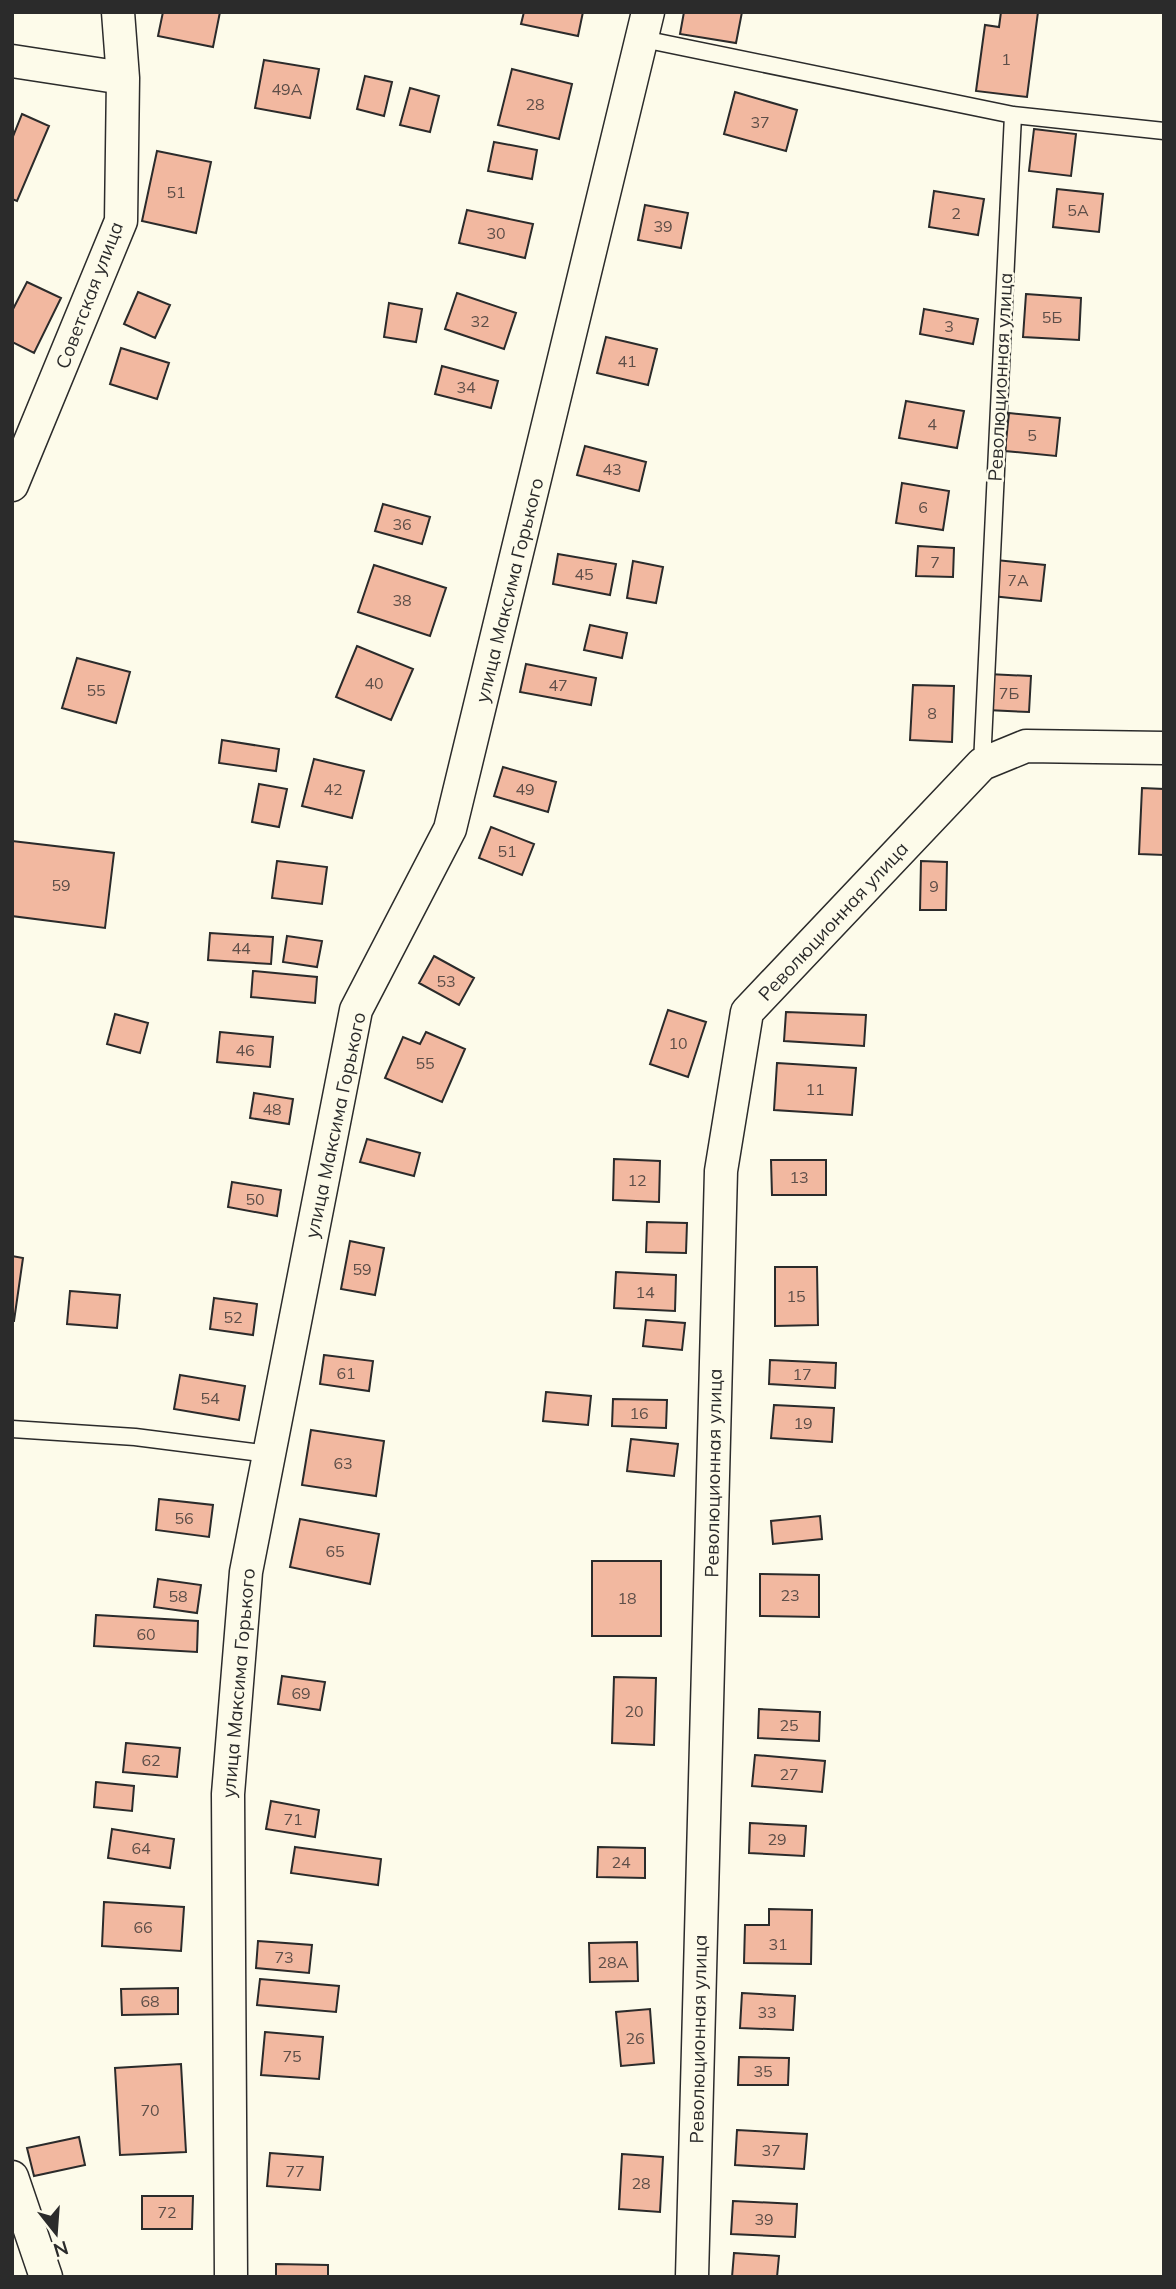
<svg xmlns="http://www.w3.org/2000/svg" width="1176" height="2289" viewBox="0 0 1176 2289" font-family="Mulish,sans-serif">
<rect width="100%" height="100%" fill="#fdfbea"/>
<!-- building -->
<path fill="#f2b8a0" stroke="#2b2b2b" stroke-width="2" d="M163 12H220L213 47 158 36Z
M524 12H583L578 36 521 24Z
M684 12H742L736 43 680 34Z
M1001 12H1038L1027 97 976 91 985 25 999 27Z
M264 60 319 69 310 118 255 108Z
M512 69 572 84 559 139 498 125Z
M365 76 392 82 384 116 357 109Z
M410 88 439 96 430 132 400 125Z
M735 92 797 110 786 151 724 134Z
M22 114 49 126 17 201 12 199V139Z
M1034 129 1076 134 1071 176 1029 171Z
M494 142 537 150 532 179 488 171Z
M157 151 211 162 196 233 142 221Z
M1057 189 1103 194 1099 232 1053 227Z
M934 191 984 199 978 235 929 227Z
M645 205 688 213 681 248 638 240Z
M467 210 533 224 525 258 459 243Z
M27 282 61 298 34 353 12 342V311Z
M138 292 170 305 155 338 124 324Z
M457 293 516 313 504 349 445 329Z
M1026 294 1081 298 1079 340 1023 337Z
M389 303 422 309 416 342 384 337Z
M924 309 978 319 973 344 920 334Z
M606 337 657 349 648 385 597 373Z
M121 348 169 363 157 399 110 384Z
M442 366 498 381 491 408 435 394Z
M906 401 964 411 957 448 899 438Z
M1009 413 1060 418 1056 456 1005 451Z
M585 446 646 462 639 491 577 475Z
M902 483 949 491 943 530 896 523Z
M383 504 430 517 422 544 375 531Z
M918 546 954 548 953 577 916 576Z
M558 554 616 564 610 595 553 584Z
M996 560 1045 565 1041 601 992 596Z
M633 561 663 567 656 603 627 598Z
M374 565 446 588 430 636 358 612Z
M590 625 627 633 622 658 584 650Z
M357 646 413 669 391 720 336 697Z
M77 658 130 672 116 723 62 708Z
M526 664 596 678 591 705 520 692Z
M988 674 1031 676 1029 712 987 710Z
M913 685 954 686 952 742 910 740Z
M222 740 279 749 276 771 219 763Z
M314 759 364 771 352 818 302 806Z
M503 767 556 782 548 812 494 796Z
M259 784 287 789 279 827 252 822Z
M1142 788 1164 789V855L1139 854Z
M491 827 534 844 522 875 479 858Z
M12 841 114 853 105 928 12 916Z
M277 861 327 867 322 904 272 898Z
M921 861 947 862 946 910H920Z
M210 933 273 937 271 964 208 960Z
M287 936 322 941 317 967 283 962Z
M434 956 474 978 459 1005 419 983Z
M253 971 317 977 315 1003 251 997Z
M668 1010 706 1022 688 1077 650 1064Z
M786 1012 866 1015 864 1046 784 1041Z
M115 1014 148 1023 140 1053 107 1044Z
M220 1032 273 1037 270 1067 217 1062Z
M426 1032 465 1049 442 1102 385 1078 403 1037 420 1044Z
M777 1063 856 1068 852 1115 774 1110Z
M254 1093 293 1099 289 1124 250 1118Z
M367 1139 420 1153 414 1176 360 1162Z
M614 1159 660 1161 659 1202 613 1200Z
M771 1160H826V1195H772Z
M232 1182 281 1190 277 1216 228 1207Z
M647 1222 687 1223 686 1253 646 1252Z
M350 1241 384 1248 375 1295 341 1289Z
M12 1256 23 1258 14 1321H12Z
M775 1267H817L818 1325 775 1326Z
M616 1272 676 1275 675 1311 614 1308Z
M70 1291 120 1295 117 1328 67 1324Z
M214 1298 257 1304 253 1335 210 1329Z
M646 1320 685 1323 682 1350 643 1346Z
M324 1355 373 1361 369 1391 320 1384Z
M770 1360 836 1363 835 1388 769 1384Z
M180 1375 245 1386 239 1420 174 1409Z
M546 1392 591 1396 588 1425 543 1421Z
M613 1399 667 1400 666 1428 612 1426Z
M774 1405 834 1408 832 1442 771 1438Z
M311 1430 384 1441 376 1496 302 1485Z
M631 1439 678 1444 674 1476 627 1471Z
M159 1499 213 1505 209 1537 156 1530Z
M820 1516 822 1539 773 1544 771 1521Z
M300 1519 379 1534 370 1584 290 1567Z
M592 1561H661V1636H592Z
M760 1574 819 1575V1617L760 1616Z
M158 1579 201 1585 197 1613 154 1607Z
M96 1615 198 1621 197 1652 94 1646Z
M282 1676 325 1682 320 1710 278 1704Z
M614 1677 656 1678 654 1745 612 1743Z
M759 1709 820 1712 819 1741 758 1738Z
M126 1743 180 1748 177 1777 123 1772Z
M755 1755 825 1761 822 1792 752 1786Z
M96 1782 134 1786 132 1811 94 1807Z
M271 1801 319 1810 315 1837 266 1829Z
M750 1823 806 1826 804 1856 749 1853Z
M112 1829 174 1839 170 1868 108 1858Z
M295 1847 381 1859 378 1885 291 1873Z
M598 1847 645 1848V1878L597 1877Z
M104 1902 184 1907 181 1951 102 1946Z
M769 1909 812 1910 811 1964 744 1963 745 1925H769Z
M258 1941 312 1945 309 1973 256 1968Z
M637 1942 638 1981 590 1982 589 1943Z
M260 1979 339 1986 336 2012 257 2005Z
M178 1988V2014L122 2015 121 1989Z
M742 1993 795 1996 793 2030 740 2028Z
M650 2009 654 2063 621 2066 616 2012Z
M265 2032 323 2037 319 2079 261 2075Z
M739 2057 789 2058 788 2085H738Z
M181 2064 186 2152 120 2155 115 2068Z
M737 2130 807 2134 804 2169 735 2165Z
M79 2137 85 2165 34 2176 27 2148Z
M270 2153 323 2157 320 2190 267 2186Z
M622 2154 663 2157 660 2212 619 2209Z
M142 2196H193L192 2229H142Z
M733 2201 797 2204 795 2237 731 2234Z
M734 2253 779 2256 777 2277H732Z
M276 2264 328 2265V2277H276Z"/>
<g fill="none" stroke-linecap="round" stroke-linejoin="round">
<!-- lane casing -->
<g stroke="#2b2b2b" stroke-width="19">
<path id="lane" d="M643 39 1013 115 1164 131
M982 764 1013 115
M12 1429 135 1437 269 1454"/>
</g>
<!-- street casing -->
<g stroke="#2b2b2b" stroke-width="35">
<path id="street" d="M12 61 123 78
M12 485 121 221 123 78 118 12
M12 2177 46 2277
M231 2277 228 1794 246 1572 356 1010 450 829 648 12
M692 2277 721 1171 747 1012 982 764 1026 746 1164 748"/>
</g>
<!-- lane -->
<use href="#lane" stroke="#fdfbea" stroke-width="16"/>
<!-- street -->
<use href="#street" stroke="#fdfbea" stroke-width="32"/>
</g>
<g text-anchor="middle" dominant-baseline="central" stroke-width="5" stroke-linejoin="round" paint-order="stroke">
<!-- number labels -->
<g font-size="16" fill="#5d4e48">
<text x="1006" y="59">1</text>
<text x="287" y="89">49А</text>
<text x="535" y="104">28</text>
<text x="760" y="122">37</text>
<text x="176" y="192">51</text>
<text x="1078" y="210">5А</text>
<text x="956" y="213">2</text>
<text x="663" y="226">39</text>
<text x="496" y="233">30</text>
<text x="1052" y="317">5Б</text>
<text x="480" y="321">32</text>
<text x="949" y="326">3</text>
<text x="627" y="361">41</text>
<text x="466" y="387">34</text>
<text x="932" y="424">4</text>
<text x="1032" y="435">5</text>
<text x="612" y="469">43</text>
<text x="923" y="507">6</text>
<text x="402" y="524">36</text>
<text x="935" y="562">7</text>
<text x="584" y="574">45</text>
<text x="1018" y="580">7А</text>
<text x="402" y="600">38</text>
<text x="374" y="683">40</text>
<text x="558" y="685">47</text>
<text x="96" y="690">55</text>
<text x="1009" y="693">7Б</text>
<text x="932" y="713">8</text>
<text x="333" y="789">42</text>
<text x="525" y="789">49</text>
<text x="507" y="851">51</text>
<text x="61" y="885">59</text>
<text x="934" y="886">9</text>
<text x="241" y="948">44</text>
<text x="446" y="981">53</text>
<text x="678" y="1043">10</text>
<text x="245" y="1050">46</text>
<text x="425" y="1063">55</text>
<text x="815" y="1089">11</text>
<text x="272" y="1109">48</text>
<text x="799" y="1177">13</text>
<text x="637" y="1180">12</text>
<text x="255" y="1199">50</text>
<text x="362" y="1269">59</text>
<text x="645" y="1292">14</text>
<text x="796" y="1296">15</text>
<text x="233" y="1317">52</text>
<text x="346" y="1373">61</text>
<text x="802" y="1374">17</text>
<text x="210" y="1398">54</text>
<text x="639" y="1413">16</text>
<text x="803" y="1423">19</text>
<text x="343" y="1463">63</text>
<text x="184" y="1518">56</text>
<text x="335" y="1551">65</text>
<text x="790" y="1595">23</text>
<text x="178" y="1596">58</text>
<text x="627" y="1598">18</text>
<text x="146" y="1634">60</text>
<text x="301" y="1693">69</text>
<text x="634" y="1711">20</text>
<text x="789" y="1725">25</text>
<text x="151" y="1760">62</text>
<text x="789" y="1774">27</text>
<text x="293" y="1819">71</text>
<text x="777" y="1839">29</text>
<text x="141" y="1848">64</text>
<text x="621" y="1862">24</text>
<text x="143" y="1927">66</text>
<text x="778" y="1944">31</text>
<text x="284" y="1957">73</text>
<text x="613" y="1962">28А</text>
<text x="150" y="2001">68</text>
<text x="767" y="2012">33</text>
<text x="635" y="2038">26</text>
<text x="292" y="2056">75</text>
<text x="763" y="2071">35</text>
<text x="150" y="2110">70</text>
<text x="771" y="2150">37</text>
<text x="295" y="2171">77</text>
<text x="641" y="2183">28</text>
<text x="167" y="2212">72</text>
<text x="764" y="2219">39</text>
</g>
<!-- street labels -->
<g font-size="19" fill="#2b2b2b" stroke="#fdfbea">
<text transform="translate(89 295) rotate(-69)">Советская улица</text>
<text transform="translate(1000 377) rotate(-87)">Революционная улица</text>
<text transform="translate(509 590) rotate(-76)">улица Максима Горького</text>
<text transform="translate(833 921) rotate(-47)">Революционная улица</text>
<text transform="translate(335 1125) rotate(-78)">улица Максима Горького</text>
<text transform="translate(713 1473) rotate(-89)">Революционная улица</text>
<text transform="translate(238 1683) rotate(-85)">улица Максима Горького</text>
<text transform="translate(698 2039) rotate(-89)">Революционная улица</text>
</g>
</g>
<!-- border -->
<rect width="1176" height="2289" fill="none" stroke="#2b2b2b" stroke-width="28"/>
<!-- north arrow -->
<g transform="translate(56 2233) rotate(163)" stroke="#fdfbea" stroke-width="5" paint-order="stroke">
<path d="M0-5L12 26L0 18L-12 26Z" fill="#2b2b2b"/>
<text y="-10" font-size="19" font-weight="bold" text-anchor="middle" fill="#2b2b2b">N</text>
</g>
</svg>
